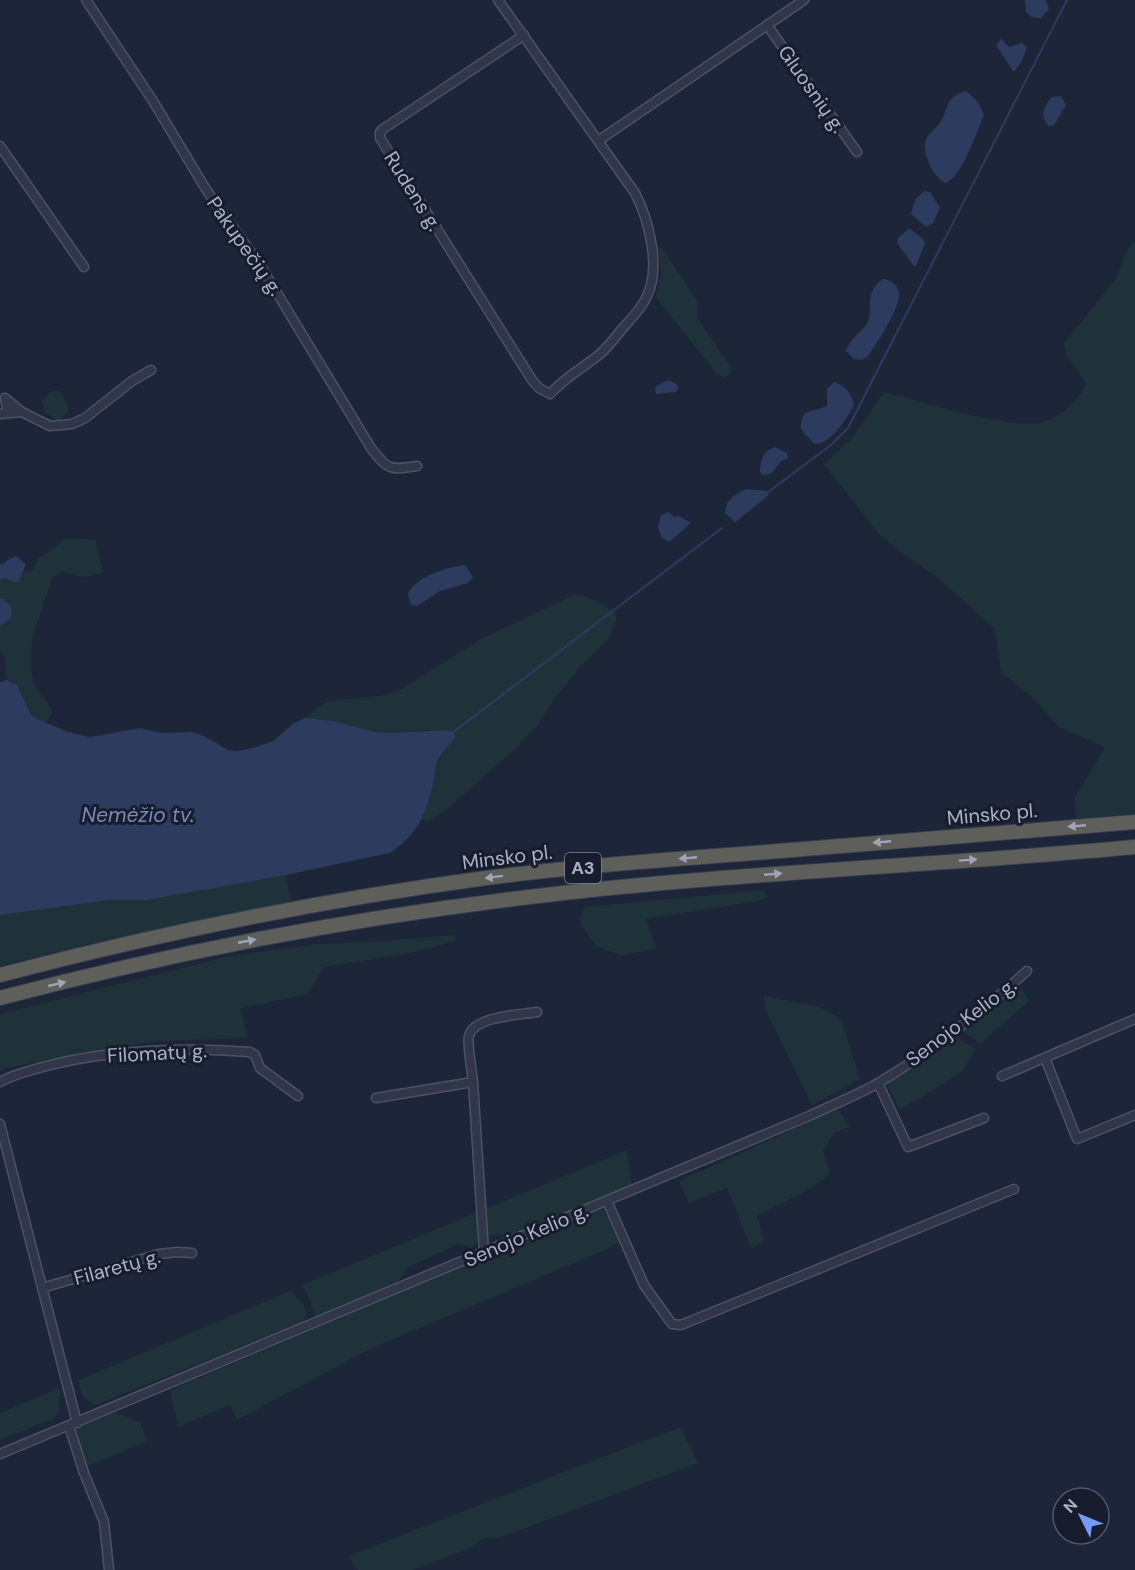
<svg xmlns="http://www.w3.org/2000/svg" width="1135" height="1570" viewBox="0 0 1135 1570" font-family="'DM Sans',sans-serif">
<rect width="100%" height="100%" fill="#1d2538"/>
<!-- green -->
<path fill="#1f3239" d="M1135 242V814L1076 819 1075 797 1105 747 1059 727 1032 697 1001 672 995 629 938 578 897 549 878 533 824 464 853 437 884 392C921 401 1008 430 1043 422 1060 418 1080 399 1086 383L1066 354 1064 343 1115 280 1130 245Z
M658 248H662L697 300V318L730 365 731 373 724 378 716 373 656 297 661 271Z
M52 391H59L67 402 69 412 59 420H56L44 412 42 400Z
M64 538 96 540 103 573 84 577 62 572 53 577 50 584C41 615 22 653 35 685 39 695 49 701 52 712L46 724 33 717 29 711 13 682 7 680 4 656 0 650V579L6 578 16 583 24 571 31 573 39 558 53 549Z
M574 595C591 597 608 604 617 618L609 638 581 666 554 699 538 725 516 748 446 810 429 821 421 820 429 799 437 763 444 751 429 730 391 733 375 732 334 721 305 718 319 706 330 701 386 695 402 689 479 640Z
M286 875 291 901 107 940 0 966V915L110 900H148Z
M763 890 768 897 758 901 646 919 657 949 621 955 596 946 578 920 585 907Z
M455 935V941L411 953 324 967 308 994 241 1008 248 1038 155 1041 5 1068 0 1071V1014L230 956 316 944 386 941Z
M1019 985 1029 1001 980 1044 962 1030Z
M764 996 820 1007 841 1019 860 1079 812 1105 765 1008Z
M955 1036 976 1049 962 1072 900 1110 886 1083Z
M838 1109 850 1126 834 1133 823 1151 830 1173C811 1192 781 1202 757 1216L764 1241 751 1248 727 1188 689 1203 679 1181Z
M627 1150 632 1184 506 1237 498 1234 488 1237 485 1209Z
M602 1207 620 1242 605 1250 370 1349 237 1420 230 1405 178 1427 171 1396 173 1389Z
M478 1212 480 1240 472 1248 458 1244 407 1268 398 1282 315 1318 310 1300 302 1285Z
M290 1291 303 1303 307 1314 303 1322 95 1405C84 1401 79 1392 79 1380Z
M59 1388 60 1411 53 1419 0 1440V1413Z
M115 1412 140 1422 147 1441 86 1467 76 1431 80 1426Z
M680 1427 698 1463 502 1537 482 1539 469 1549 412 1570H358L348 1556Z"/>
<!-- water -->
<path fill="#2d3b5e" d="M1025 0H1046L1049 9 1041 18 1032 17 1026 12Z
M1001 39 1009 47 1022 43 1027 47 1022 61 1015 71H1013L996 45Z
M966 91C975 98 980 104 984 115 977 130 962 179 945 183 933 177 920 151 927 137 930 132 937 128 940 123 949 109 944 97 966 91Z
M1061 96 1066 105 1054 125 1049 126C1039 117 1044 106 1052 97Z
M924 191 930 192 940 208 933 223 926 227 911 214 915 200Z
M909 228 923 239 925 243 916 266H914L897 243 898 238Z
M883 279C891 280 898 285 899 294 900 308 876 345 867 357L862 360 854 359 846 351C849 339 859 335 866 325 876 309 861 295 883 279Z
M668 380 677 384 678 389 676 392 656 394 655 387Z
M834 382C845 385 852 394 854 405 846 419 832 444 814 444L801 429C801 406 811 414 827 406V389Z
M775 447 787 453 788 458 781 461 771 474 762 475 760 472C760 460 763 451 775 447Z
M746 489 769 491 768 496 735 522 725 513C726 498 734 496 746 489Z
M669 512 674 517 679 516 691 523 669 542 662 538 658 527 661 515Z
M16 556 26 564 19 581 16 583 6 578 0 579V563L2 565 9 559Z
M465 565 473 577 468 583 440 591 417 606 411 605 408 595C412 578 449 566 465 565Z
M2 598C15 607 16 619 0 625V599Z
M7 680 17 685 29 711 33 717 68 732 90 737 140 728 161 733 192 732 204 736 228 750 237 751 253 748 273 741 294 723 305 718 334 721 375 732 391 733 449 730 454 732 455 737C449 745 439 755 436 765 435 771 435 777 433 783 428 811 415 839 389 853L286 875 147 900H110L0 915V682Z"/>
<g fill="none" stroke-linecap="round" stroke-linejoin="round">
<!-- stream -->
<path stroke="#2d3b5e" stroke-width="2" d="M767 493 831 445 848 428 1067 0
M452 733 722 528"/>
<!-- minor casing -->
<g stroke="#4c5263" stroke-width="11">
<path id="minor" d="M86 0 153 101 207 191 260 265 371 448C388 471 391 470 417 466
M498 0 635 193C649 220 661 267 647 296 642 308 631 319 622 329 615 338 608 347 600 354 584 367 564 378 550 394L539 388 532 380 380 138V132L383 129 524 35
M767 25 857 152
M598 141 804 0
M0 146 84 267
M8 412 5 398 22 412
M0 414 22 412 50 426 72 424 85 418 132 381 151 370
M1045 1058 1077 1139 1135 1115
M1002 1076 1135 1019
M0 1082C12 1075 26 1072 39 1068 108 1049 179 1047 250 1052L255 1055 260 1068 298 1096
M473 1082 484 1252
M878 1083 908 1147 984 1118
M376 1098 473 1082C472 1070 467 1047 469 1036 474 1016 520 1015 537 1012
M0 1124 77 1423
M607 1201 644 1285 672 1324 681 1325 1014 1189
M42 1288 159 1254 177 1252 192 1253
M69 1426 84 1473 104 1522 109 1570
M0 1454 809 1116C832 1105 858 1095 880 1082 933 1050 981 1012 1027 971"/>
</g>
<!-- trunk casing -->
<g stroke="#393f4f" stroke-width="16">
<path id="trunk" d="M0 975C160 933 322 900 486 878 579 866 673 859 767 852 890 842 1012 832 1135 822
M0 998C182 950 368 915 555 894 748 872 942 865 1135 847"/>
</g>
<!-- minor -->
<use href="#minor" stroke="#313748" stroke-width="8"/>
<!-- trunk -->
<use href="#trunk" stroke="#5e5e5b" stroke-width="14"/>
</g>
<!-- one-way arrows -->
<defs><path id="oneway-solid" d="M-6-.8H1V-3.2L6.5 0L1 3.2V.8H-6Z" transform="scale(1.5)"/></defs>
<g fill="#9fa5b5">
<use href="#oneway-solid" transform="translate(1077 826) rotate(175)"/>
<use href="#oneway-solid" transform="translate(882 842) rotate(175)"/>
<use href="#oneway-solid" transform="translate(688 858) rotate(175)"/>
<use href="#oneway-solid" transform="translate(968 860) rotate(-4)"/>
<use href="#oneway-solid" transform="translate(773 874) rotate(-5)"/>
<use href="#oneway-solid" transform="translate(494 877) rotate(173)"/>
<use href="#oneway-solid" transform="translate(247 941) rotate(-11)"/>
<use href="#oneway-solid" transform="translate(57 984) rotate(-13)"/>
</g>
<g text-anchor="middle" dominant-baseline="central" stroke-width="6" stroke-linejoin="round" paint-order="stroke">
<!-- shield labels -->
<rect fill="#171d2c" stroke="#7f8597" stroke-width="1.5" x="565" y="853" width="36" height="30" rx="4.5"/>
<g font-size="18" font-weight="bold" fill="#abb1c5">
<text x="583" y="868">A3</text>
</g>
<!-- street labels -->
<g font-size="20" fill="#abb1c5" stroke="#171d2c">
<text transform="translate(812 89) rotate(55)">Gluosnių g.</text>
<text transform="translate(413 191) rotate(58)">Rudens g.</text>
<text transform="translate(245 246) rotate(55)">Pakupečių g.</text>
<text transform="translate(992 814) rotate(-5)">Minsko pl.</text>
<text transform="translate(507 857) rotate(-7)">Minsko pl.</text>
<text transform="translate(961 1022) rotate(-37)">Senojo Kelio g.</text>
<text transform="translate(157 1053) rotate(-3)">Filomatų g.</text>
<text transform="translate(526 1235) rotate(-23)">Senojo Kelio g.</text>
<text transform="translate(117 1267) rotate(-15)">Filaretų g.</text>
</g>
<!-- water labels -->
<g font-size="21" font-style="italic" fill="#788ab5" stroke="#171d2c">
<text x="138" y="815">Nemėžio tv.</text>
</g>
</g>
<!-- north arrow -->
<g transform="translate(1081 1516) rotate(313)"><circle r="28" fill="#171d2c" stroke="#525869" stroke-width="1.5"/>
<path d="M0-4.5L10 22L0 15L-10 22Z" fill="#7699ff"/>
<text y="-9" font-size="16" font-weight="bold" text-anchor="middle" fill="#abb1c5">N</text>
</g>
</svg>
